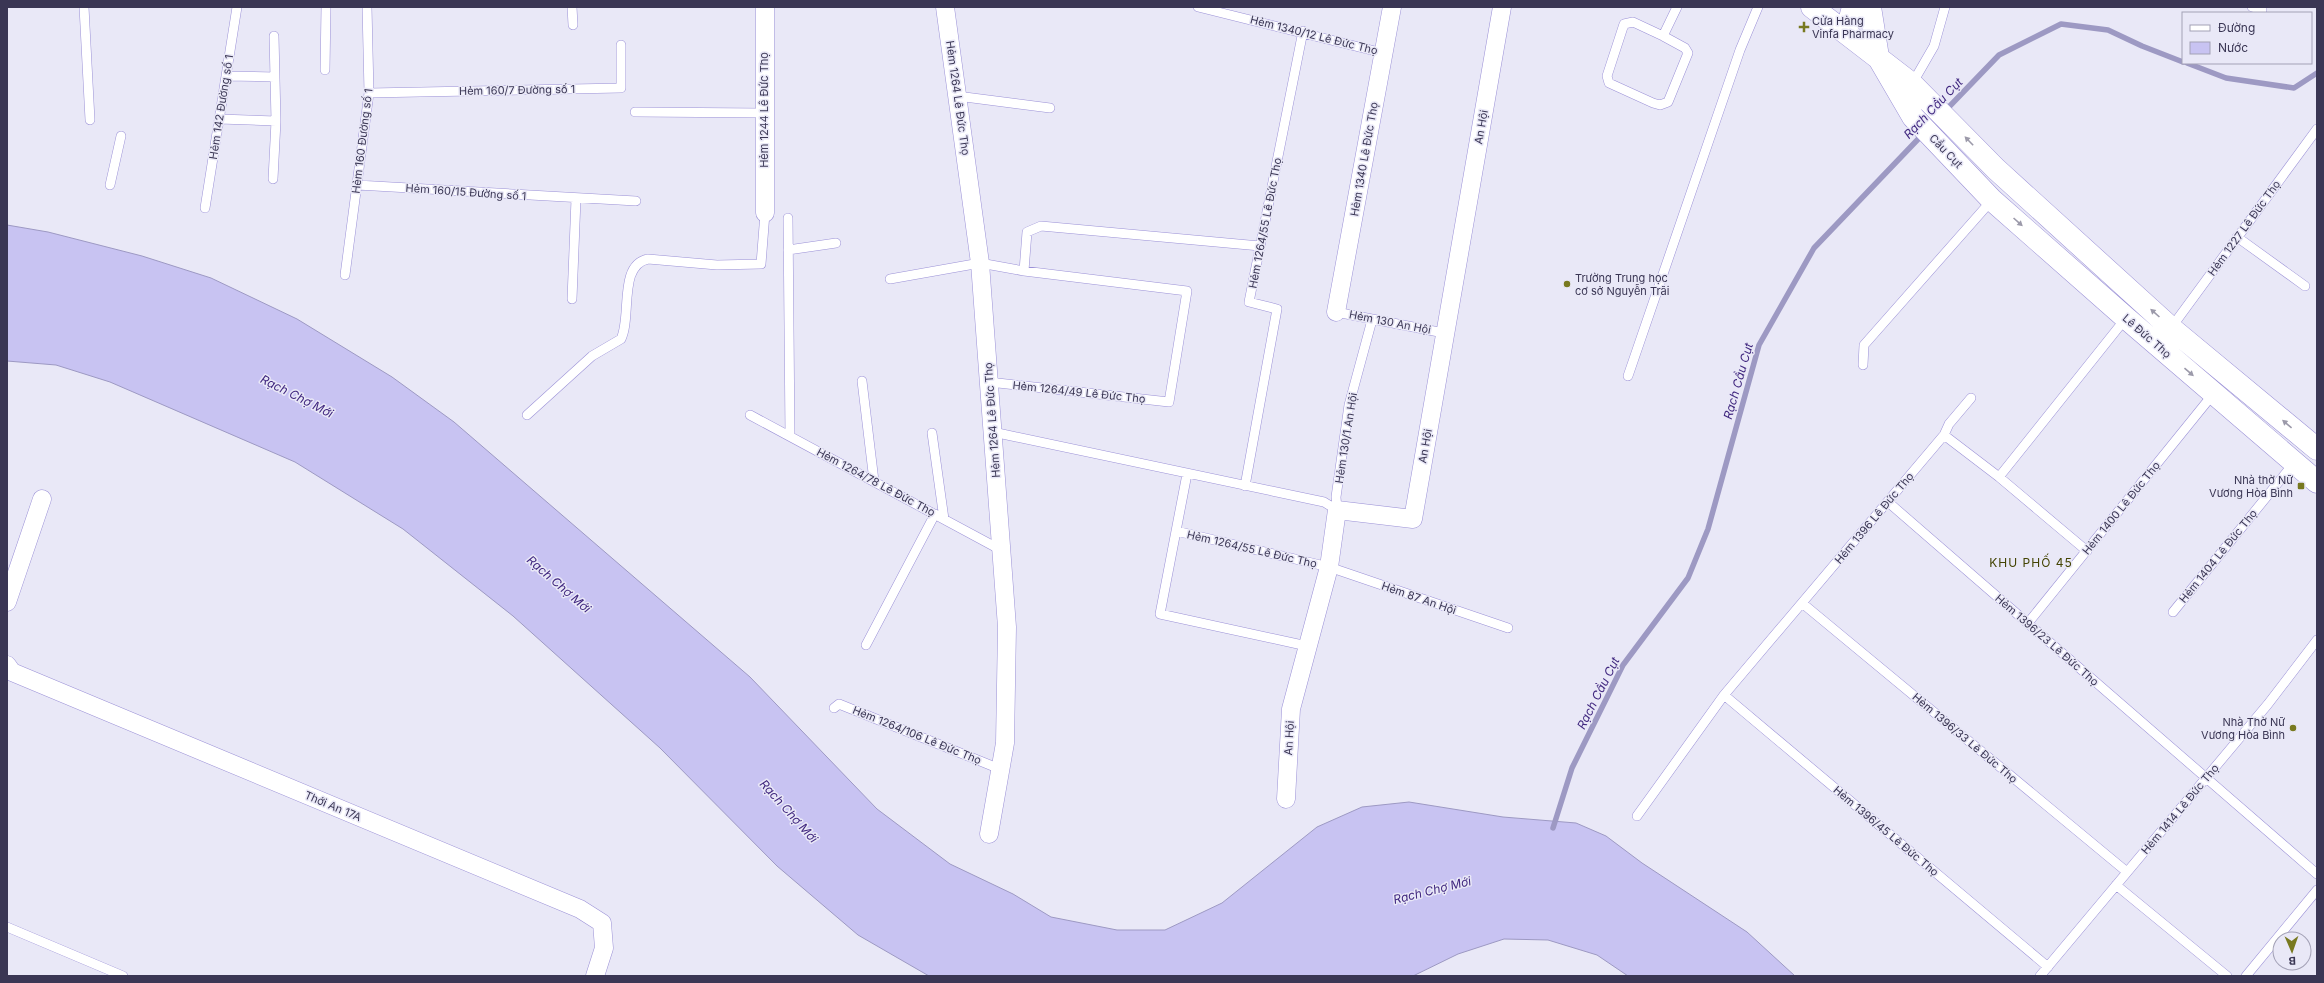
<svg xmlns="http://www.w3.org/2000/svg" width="2324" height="983" viewBox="0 0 2324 983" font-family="Inter,sans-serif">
<rect width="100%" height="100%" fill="#e9e8f7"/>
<!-- water -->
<path fill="#c8c3f2" stroke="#9d99c3" d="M7 225 48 232 142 256 211 278 297 319 392 377 454 422 750 677 877 809 950 864 1013 894 1051 917 1117 930H1165L1222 903 1317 827 1362 807 1409 802 1503 817 1576 823 1606 836 1642 863 1747 932 1795 976H1628L1597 955 1548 940 1504 939 1458 954 1413 976H929L858 935 777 866 660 748 513 616 403 529 295 462 110 382 56 365 7 361Z"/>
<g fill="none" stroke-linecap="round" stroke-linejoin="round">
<!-- stream -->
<path stroke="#9d99c3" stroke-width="5.5" d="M2187 63 2226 78 2294 88 2317 73
M1945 111 1999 55 2061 24 2108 30 2142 46 2183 62
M1553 828 1572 768 1623 665 1688 578 1708 529 1759 345 1814 248 1923 134"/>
<!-- service casing -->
<g stroke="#9b91d7" stroke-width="10">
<path id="service" d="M84 7 90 120
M572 7 573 25
M1198 7 1383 53
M2252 7 2262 10
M1663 36 1685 48 1688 53 1668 102 1660 105 1653 103 1609 83 1607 76 1624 24 1633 22 1663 36 1677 7
M325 70 326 7
M226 76 275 77
M1912 84 1934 46 1945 7
M369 93 621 88V45
M957 96 1050 108
M635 112 763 113
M219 119 276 121 274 36
M273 179 276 121
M110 185 121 136
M357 185 636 201
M205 208 237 7
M788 218 790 436
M2237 237 2305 286
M788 250 836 243
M1024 271 1027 232 1041 226 1260 246
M345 275 369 93 367 7
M890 279 980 263 1024 271 1187 291 1169 402 989 382
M572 299 576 199
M1336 312 1444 333
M2171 328 2317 129
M1863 365 1864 345 1992 200
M1628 376 1740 50 1758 7
M862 381 874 481
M527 415 592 356 621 339C632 316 618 265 648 259L717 265 761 264 765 213
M750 415 1001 550
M993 432 1324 502 1337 510
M932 433 944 519
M1944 435 1949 424 1971 398
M1187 474 1160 614 1307 646
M1999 477 2087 551
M1245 486 1277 309 1249 302 1303 31
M1888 502 2317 874
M1337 510 1336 497 1349 405 1372 320
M1176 531 1329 567 1508 628
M1802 603 2127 872
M2173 612 2294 463
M2028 623 2214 393
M866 645 935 514
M1724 695 2048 967
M834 708 839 704 1000 769
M1637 816 1724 695 1944 435 1999 477 2126 318
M2116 885 2227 976
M7 927 123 976
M2040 976 2268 704 2317 640
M2246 976 2317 890"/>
</g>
<!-- minor casing -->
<g stroke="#9b91d7" stroke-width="19">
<path id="minor" d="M945 7 980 263 1007 627 1005 743 989 834
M765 213V7
M1336 312 1392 7
M7 602 42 499
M7 665 12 672 580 909 602 923 604 948 595 976
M1286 799 1291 709 1329 567 1337 510 1413 519 1502 7"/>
</g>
<!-- secondary casing -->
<g stroke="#9b91d7" stroke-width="23">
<path id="secondary" d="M1812 7 1912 84 1996 169 2171 328 2317 449
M1870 7 1878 57 1913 117 1992 200 2126 318 2317 482
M1846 33 1853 7"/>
</g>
<!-- service -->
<use href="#service" stroke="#fff" stroke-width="9"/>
<!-- minor -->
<use href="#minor" stroke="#fff" stroke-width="18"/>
<!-- secondary -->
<use href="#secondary" stroke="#fff" stroke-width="22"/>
</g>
<!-- one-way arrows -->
<defs><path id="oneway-solid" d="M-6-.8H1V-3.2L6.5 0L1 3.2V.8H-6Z"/></defs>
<g fill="#9c9aaa">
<use href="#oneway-solid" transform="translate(1969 141) rotate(-134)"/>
<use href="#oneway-solid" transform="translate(2018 222) rotate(42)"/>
<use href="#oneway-solid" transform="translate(2155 313) rotate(-138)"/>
<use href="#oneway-solid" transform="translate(2189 372) rotate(41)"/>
<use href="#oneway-solid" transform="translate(2287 424) rotate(-140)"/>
</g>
<!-- markers -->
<g fill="#787920" stroke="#e9e8f7" stroke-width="1.5">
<path d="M1802 21h4v4h4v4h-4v4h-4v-4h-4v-4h4z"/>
<circle cx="1567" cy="284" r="4"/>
<rect x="2297" y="482" width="8" height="8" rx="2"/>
<circle cx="2293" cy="728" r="4"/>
</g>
<g text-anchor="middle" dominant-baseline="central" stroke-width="3" stroke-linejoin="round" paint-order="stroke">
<!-- poi labels -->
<g font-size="11" fill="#3a3654" stroke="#e9e8f7" text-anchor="start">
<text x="1812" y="21">Cửa Hàng<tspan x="1812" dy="13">Vinfa Pharmacy</tspan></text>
<text x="1575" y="278">Trường Trung học<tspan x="1575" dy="13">cơ sở Nguyễn Trãi</tspan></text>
<text x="2293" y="480" text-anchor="end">Nhà thờ Nữ<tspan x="2293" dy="13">Vương Hòa Bình</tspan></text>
<text x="2285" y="722" text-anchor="end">Nhà Thờ Nữ<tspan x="2285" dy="13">Vương Hòa Bình</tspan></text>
</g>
<!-- street labels -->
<g font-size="11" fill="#3a3654" stroke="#e9e8f7">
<text transform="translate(1314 35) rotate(14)">Hẻm 1340/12 Lê Đức Thọ</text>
<text transform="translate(517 90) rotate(-1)">Hẻm 160/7 Đường số 1</text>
<text transform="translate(958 98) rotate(82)">Hẻm 1264 Lê Đức Thọ</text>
<text transform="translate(221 107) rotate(-81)">Hẻm 142 Đường số 1</text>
<text transform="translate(764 110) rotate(-90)">Hẻm 1244 Lê Đức Thọ</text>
<text transform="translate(1481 127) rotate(-80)">An Hội</text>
<text transform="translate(362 141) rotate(-83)">Hẻm 160 Đường số 1</text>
<text transform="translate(1946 151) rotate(46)">Cầu Cụt</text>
<text transform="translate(1364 159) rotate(-80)">Hẻm 1340 Lê Đức Thọ</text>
<text transform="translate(466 192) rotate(4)">Hẻm 160/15 Đường số 1</text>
<text transform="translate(1265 223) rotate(-79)">Hẻm 1264/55 Lê Đức Thọ</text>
<text transform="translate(2244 228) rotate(-54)">Hẻm 1227 Lê Đức Thọ</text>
<text transform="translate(1390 322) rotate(11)">Hẻm 130 An Hội</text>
<text transform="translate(2147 336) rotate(41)">Lê Đức Thọ</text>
<text transform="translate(1079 392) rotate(6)">Hẻm 1264/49 Lê Đức Thọ</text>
<text transform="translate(992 420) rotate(-94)">Hẻm 1264 Lê Đức Thọ</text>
<text transform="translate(1346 438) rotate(-81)">Hẻm 130/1 An Hội</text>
<text transform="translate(1425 446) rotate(-80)">An Hội</text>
<text transform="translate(876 482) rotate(28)">Hẻm 1264/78 Lê Đức Thọ</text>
<text transform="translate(2121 508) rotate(-51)">Hẻm 1400 Lê Đức Thọ</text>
<text transform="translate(1874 518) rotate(-50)">Hẻm 1396 Lê Đức Thọ</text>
<text transform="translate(1252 549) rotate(13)">Hẻm 1264/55 Lê Đức Thọ</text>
<text transform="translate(2218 556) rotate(-51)">Hẻm 1404 Lê Đức Thọ</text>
<text transform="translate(1419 598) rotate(19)">Hẻm 87 An Hội</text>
<text transform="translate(2047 640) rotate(41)">Hẻm 1396/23 Lê Đức Thọ</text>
<text transform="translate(917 735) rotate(22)">Hẻm 1264/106 Lê Đức Thọ</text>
<text transform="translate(1289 738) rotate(-87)">An Hội</text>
<text transform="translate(1965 738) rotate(40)">Hẻm 1396/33 Lê Đức Thọ</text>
<text transform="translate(333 806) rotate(23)">Thới An 17A</text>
<text transform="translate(2180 809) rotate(-50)">Hẻm 1414 Lê Đức Thọ</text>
<text transform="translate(1886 831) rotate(40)">Hẻm 1396/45 Lê Đức Thọ</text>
</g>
<!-- water labels -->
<g font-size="12" font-style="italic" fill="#40277f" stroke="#e9e8f7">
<text transform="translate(1933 108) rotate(-46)">Rạch Cầu Cụt</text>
<text transform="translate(1738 381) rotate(-74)">Rạch Cầu Cụt</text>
<text transform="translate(297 396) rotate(27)">Rạch Chợ Mới</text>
<text transform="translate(559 584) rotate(41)">Rạch Chợ Mới</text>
<text transform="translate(1598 693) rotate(-63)">Rạch Cầu Cụt</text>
<text transform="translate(789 811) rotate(48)">Rạch Chợ Mới</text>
<text transform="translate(1432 890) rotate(-14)">Rạch Chợ Mới</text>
</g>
<!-- neighbourhood labels -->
<g font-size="12" letter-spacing="1" fill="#444403" stroke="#e9e8f7">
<text x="2031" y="562">KHU PHỐ 45</text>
</g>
</g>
<!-- border -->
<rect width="2324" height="983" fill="none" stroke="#3a3654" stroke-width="16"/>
<!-- legend -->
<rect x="2182" y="12" width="130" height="52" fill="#e9e8f7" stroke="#a3a1b6"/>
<rect x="2190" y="25" width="20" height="6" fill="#ffffff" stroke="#a3a1b6"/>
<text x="2218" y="32" font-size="12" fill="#3a3654">Đường</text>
<rect x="2190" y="42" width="20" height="12" fill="#c8c3f2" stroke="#a3a1b6"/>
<text x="2218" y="52" font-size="12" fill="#3a3654">Nước</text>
<!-- north arrow -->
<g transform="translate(2292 951) rotate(178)"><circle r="19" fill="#e9e8f7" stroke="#a3a1b6"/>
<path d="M0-3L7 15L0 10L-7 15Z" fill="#787920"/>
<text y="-6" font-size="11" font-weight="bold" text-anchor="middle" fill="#3a3654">B</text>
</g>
</svg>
